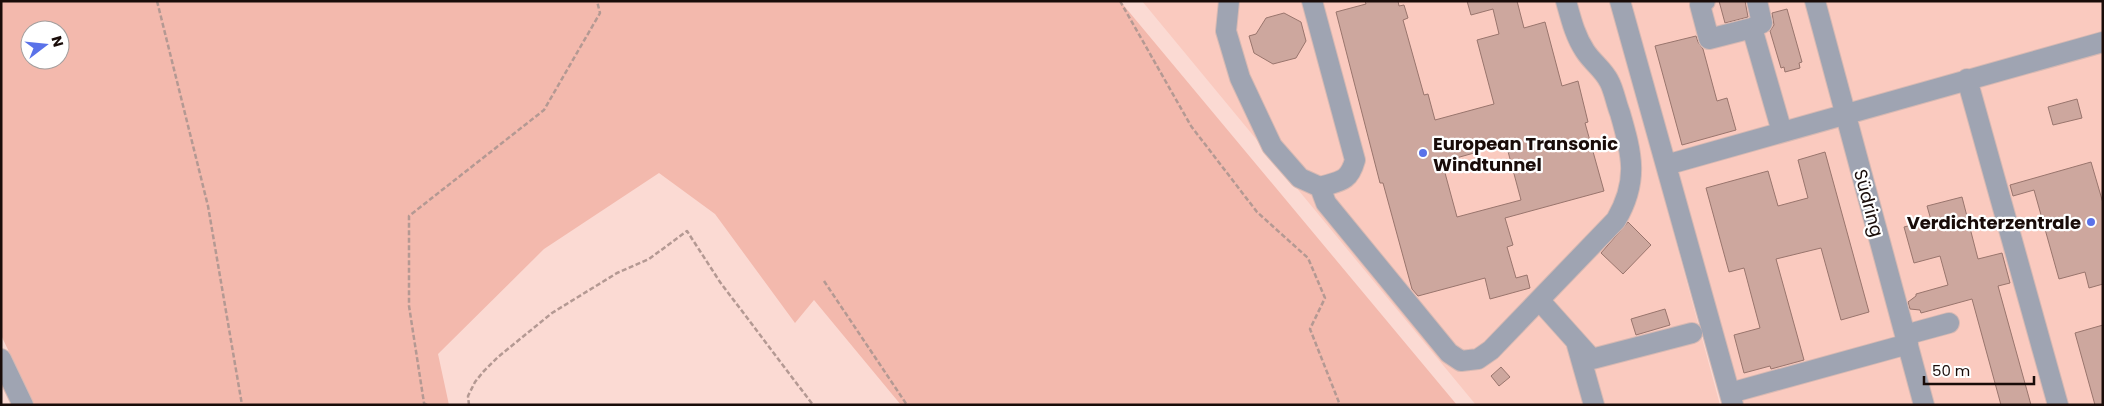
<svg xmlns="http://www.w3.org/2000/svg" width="2104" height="406" viewBox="0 0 2104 406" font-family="Poppins,sans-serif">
<rect width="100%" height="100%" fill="#fbdad3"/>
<!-- built -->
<path fill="#facabf" d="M1142 1H2103V405H1722L1686 269 1620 34 1720 405H1476Z"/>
<!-- green -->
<path fill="#f3b9ad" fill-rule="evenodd" d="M1 1H1120L1457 405H901L814 300 795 323 715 214 659 173 544 249 438 354 449 405H34L1 335ZM30 30H60V60H30Z"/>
<!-- building -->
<path fill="#cda79e" stroke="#99756d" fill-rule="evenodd" d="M1365 1H1398L1399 6 1404 5 1408 18 1403 20 1424 95 1428 94 1435 120 1494 104 1477 40 1499 34 1493 9 1471 15 1467 1H1517L1524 28 1545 22 1562 86 1578 81 1588 122 1585 123 1604 191 1505 218 1513 245 1507 247 1516 278 1527 275 1530 288 1490 299 1485 278 1418 296 1412 289 1383 183H1380L1336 12 1366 4ZM1506 144 1521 200 1457 217 1442 162Z
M1719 1H1745L1748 17 1725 23Z
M1787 9 1802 62 1799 63 1800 68 1785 72 1784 67 1781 68 1770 31 1774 25 1772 13Z
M1284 13 1301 22 1306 41 1296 58 1273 64 1254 53 1249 36 1256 34 1266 18Z
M1696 36 1698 42 1703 49 1717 101 1727 98 1736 130 1682 145 1655 46Z
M2077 99 2082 118 2053 125 2048 107Z
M1825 152 1869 312 1841 320 1821 248 1776 259 1804 360 1771 369 1770 366 1744 373 1734 335 1760 328 1744 268 1729 272 1706 188 1768 171 1778 206 1804 199 1808 198 1798 160Z
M2091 162 2103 203V284L2089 288 2085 272 2059 279 2034 190 2013 196 2010 185Z
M1962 197 1978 259 2002 253 2010 283 1998 286 2031 405H2001L1972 299 1921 313 1920 310 1910 309 1908 302 1916 296V294L1948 285 1940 256 1914 263 1904 227 1931 220 1927 206Z
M1628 222 1651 245 1623 274 1601 253Z
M1665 309 1670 325 1636 335 1631 319Z
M2103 325V405H2095L2075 333Z
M1501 367 1510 377 1499 386 1491 376Z"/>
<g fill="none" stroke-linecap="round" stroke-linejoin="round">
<!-- minor casing -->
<g stroke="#d7b9b3" stroke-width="22">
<path id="minor" d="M1229 1 1226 31 1240 78 1272 146 1300 178 1320 187C1340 181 1349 182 1355 160L1312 1
M1620 1 1733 405
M1705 1 1700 5 1709 39 1752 28 1762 23 1757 1
M1815 1 1924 405
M1752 28 1782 132
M1967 79 2058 405
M1666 165 2103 42
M1320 187 1326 203 1449 353 1461 361 1478 359 1491 350 1616 220C1639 181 1632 154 1620 113 1616 103 1614 90 1609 81 1603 69 1592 62 1585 51 1575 36 1571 19 1566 1
M1540 301 1592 359 1692 333
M1905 335 1949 323
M1577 345 1594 405
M1 359 23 405
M1730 393 1908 344"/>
</g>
<!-- path -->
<path stroke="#b49993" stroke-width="2.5" stroke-dasharray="5 2.5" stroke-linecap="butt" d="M157 1 208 206 242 405
M1120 1 1191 126 1257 212 1308 258 1325 298 1310 329 1340 405
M824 281 907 405
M427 405 424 403 409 306V216L544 110 600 13 597 1
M469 405 468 396 475 382 483 372 498 357 552 313 617 273 649 259 687 231 720 282 813 405"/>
<!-- minor -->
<use href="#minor" stroke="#9fa4b2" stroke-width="20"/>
</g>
<!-- markers -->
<g fill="#5a72e9" stroke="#fff" stroke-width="2">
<circle cx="1423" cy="153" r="5"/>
<circle cx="2091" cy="222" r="5"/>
</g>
<g text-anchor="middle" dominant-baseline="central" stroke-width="4.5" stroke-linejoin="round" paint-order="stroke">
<!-- poi labels -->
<g font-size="18" font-weight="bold" fill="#190c09" stroke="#fff" text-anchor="start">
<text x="1433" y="143">European Transonic<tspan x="1433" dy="21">Windtunnel</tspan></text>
<text x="2081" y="222" text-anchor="end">Verdichterzentrale</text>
</g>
<!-- street labels -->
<g font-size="18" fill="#190c09" stroke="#fff">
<text transform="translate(1869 203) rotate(75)">Südring</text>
</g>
</g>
<!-- border -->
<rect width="2104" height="406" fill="none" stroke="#190c09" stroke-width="5"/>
<!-- north arrow -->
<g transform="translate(45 45) rotate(74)"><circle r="24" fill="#ffffff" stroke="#a39e9d"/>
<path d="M0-4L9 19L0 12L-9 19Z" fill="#5a72e9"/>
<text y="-8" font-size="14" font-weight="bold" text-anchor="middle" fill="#190c09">N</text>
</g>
<!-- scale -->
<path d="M1924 376v8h110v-8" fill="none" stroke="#190c09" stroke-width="2.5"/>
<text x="1932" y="376" font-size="15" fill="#190c09" stroke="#ffffff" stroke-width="4" paint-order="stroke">50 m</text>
</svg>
